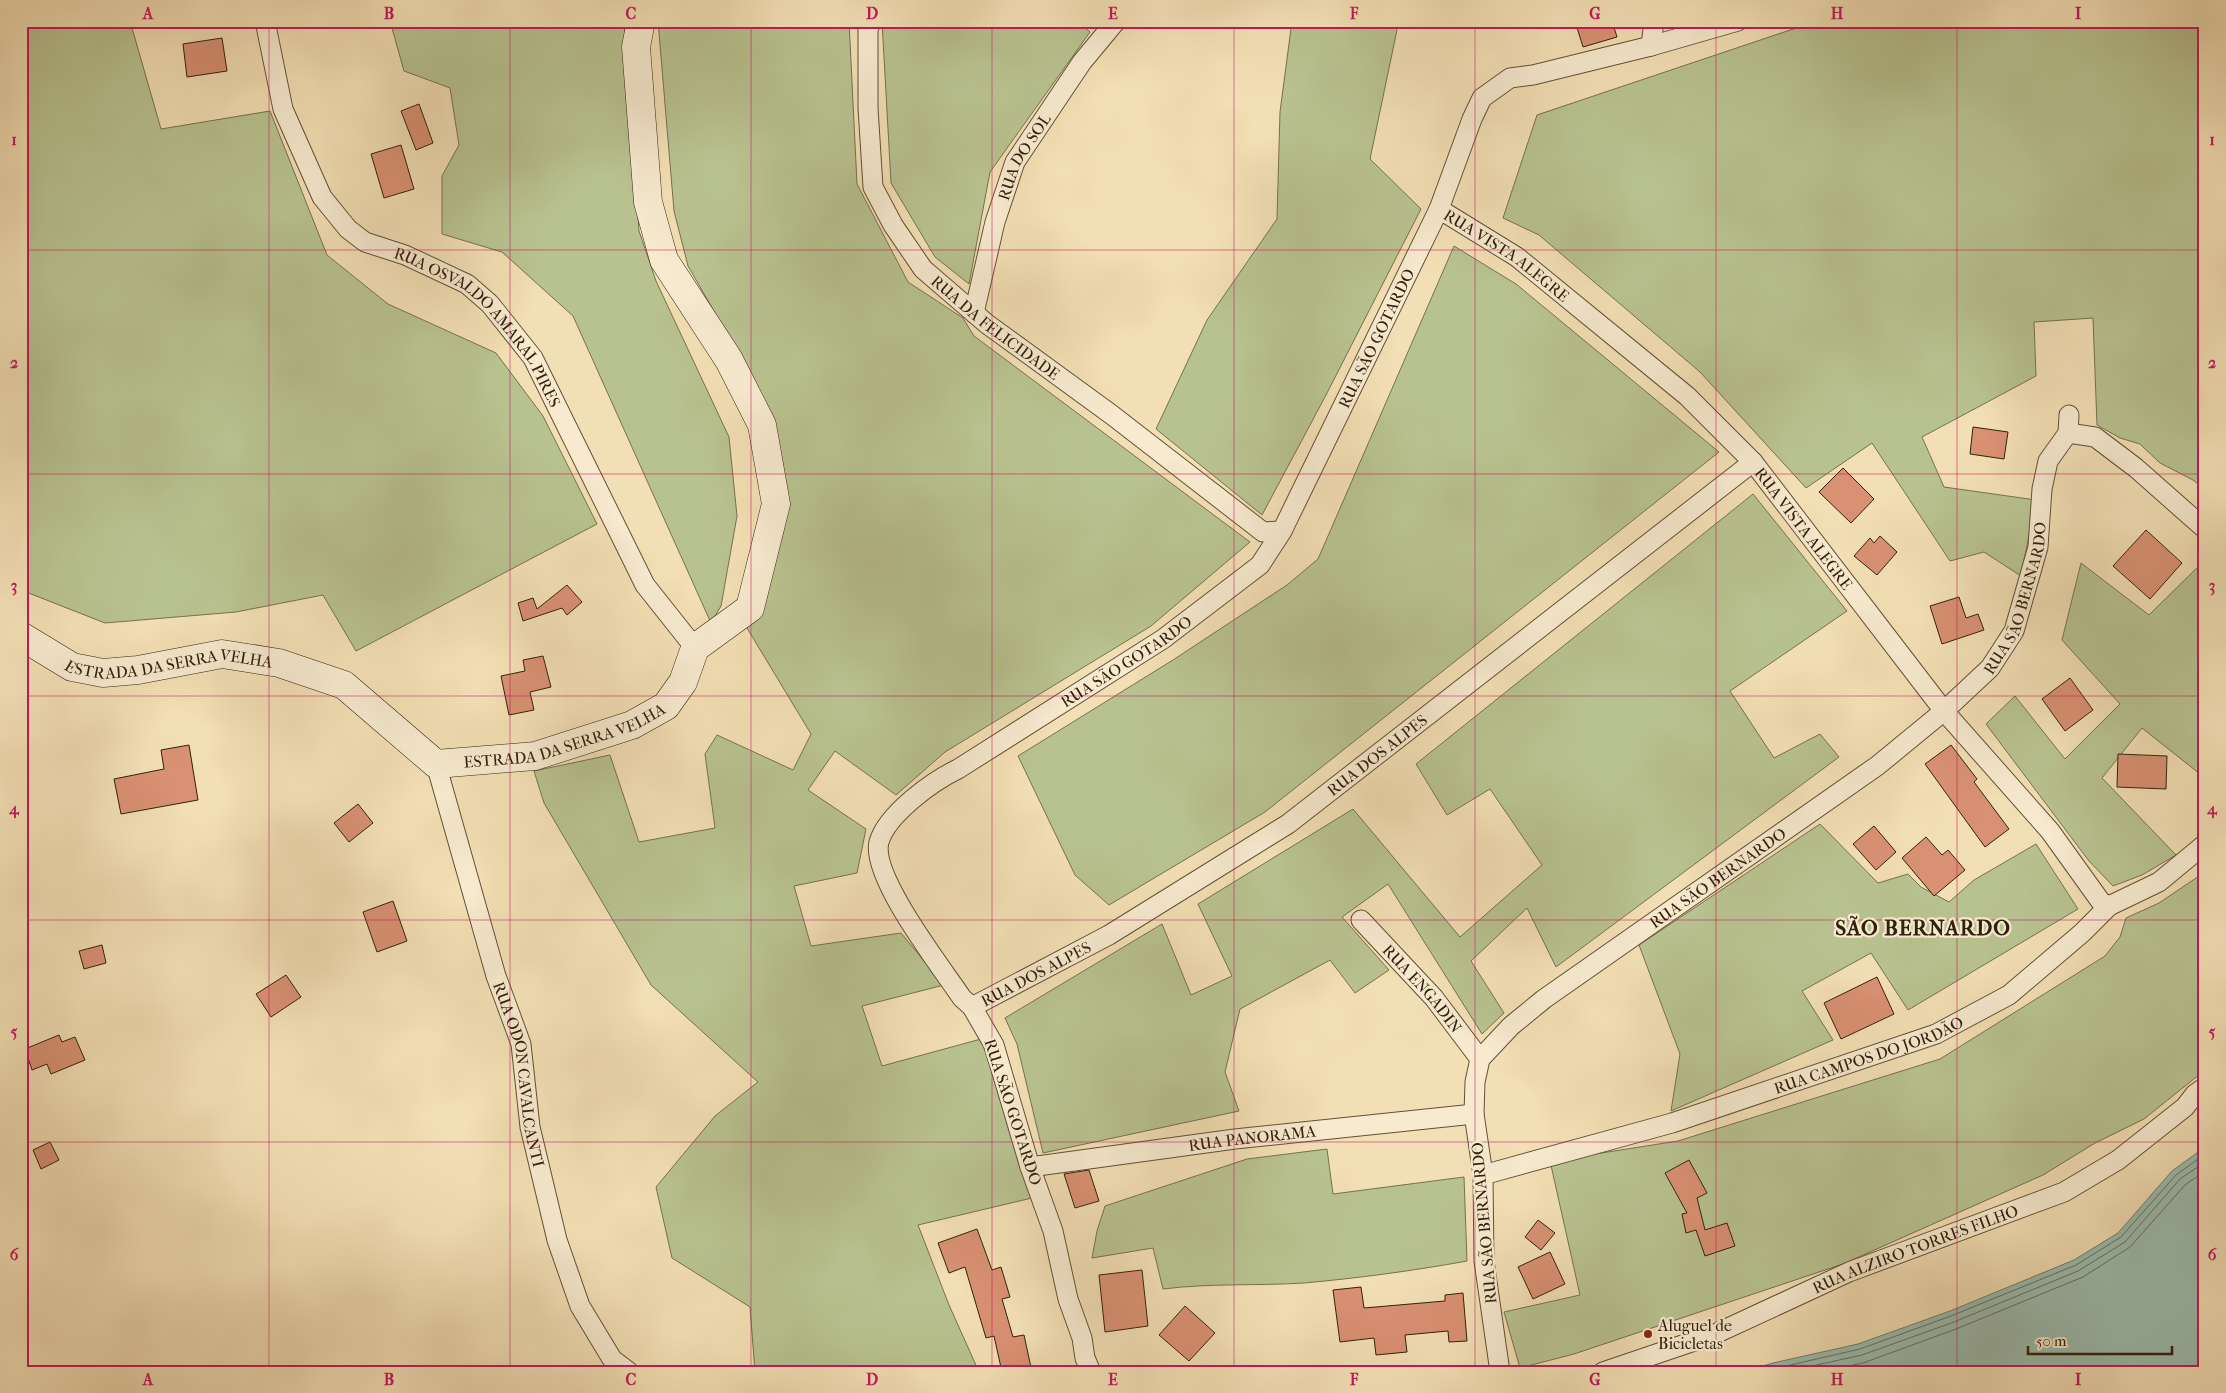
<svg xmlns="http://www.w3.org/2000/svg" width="2226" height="1393" viewBox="0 0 2226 1393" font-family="'IM FELL French Canon',serif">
<rect width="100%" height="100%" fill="#f3dfb5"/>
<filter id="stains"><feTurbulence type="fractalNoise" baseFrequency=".004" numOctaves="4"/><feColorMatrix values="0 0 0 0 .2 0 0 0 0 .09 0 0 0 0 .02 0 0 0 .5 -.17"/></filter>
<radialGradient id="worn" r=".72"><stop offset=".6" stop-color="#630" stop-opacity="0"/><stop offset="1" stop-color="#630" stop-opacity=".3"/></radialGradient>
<!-- green -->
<path fill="#b8c290" stroke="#75714e" d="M21 21H130L161 129 270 111 327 255 388 304 496 353 543 416 597 524 356 651 323 595 236 612 105 623 21 590Z
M390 21H624L639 231 656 281 729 437 737 516 721 606 711 623 573 316 502 252 442 234V176L459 145 450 88 404 71Z
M658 21H849L857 184 908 282 963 318 974 336 1250 542 1151 626 945 752 896 795 835 751 808 790 866 829 857 873 794 886 811 946 901 933 944 985 862 1006 882 1066 981 1039 1032 1198 918 1225 949 1305 979 1372H755L750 1307 672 1258 656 1187 715 1116 758 1082 651 985 544 803 534 771 610 755 639 842 715 828 705 754 717 735 793 770 811 734 747 628 757 613 785 506 737 351 688 266 674 211Z
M882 21H1078L1090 32 990 172 969 284 935 257 891 183Z
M1292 21H1391L1397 30 1370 159 1421 209 1326 395 1262 515 1156 429 1207 320 1277 219 1280 112Z
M1817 21H2205V489L2193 480 2160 463 2140 444 2120 438 2097 425 2093 318 2034 322 2036 376 1922 437 1944 487 2036 500 2021 576 1984 552 1950 561 1872 443 1806 488 1700 372 1539 235 1503 218 1537 115Z
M1454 246 1516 284 1719 452 1265 812 1109 905 1075 875 1018 756 1173 660 1287 585 1318 559Z
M1753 494 1847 611 1730 691 1774 758 1820 734 1839 757 1556 967 1527 908 1471 961 1504 1013 1482 1034 1388 884 1342 917 1389 970 1355 993 1330 960 1240 1009 1225 1072 1239 1111 1043 1153 1017 1044 1005 1018 1162 924 1191 995 1232 976 1198 904 1353 809 1460 937 1542 865 1490 789 1447 815 1416 764Z
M2205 560V778L2142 728 2102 778 2176 855 2142 875 2113 886 2089 861 1986 724 2015 696 2065 759 2120 704 2062 640 2081 563 2149 615Z
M1820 824 1878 883 1908 874 1921 887 1949 902 1974 880 2036 844 2078 909 1908 1010 1871 953 1802 991 1833 1040 1671 1111 1680 1054 1639 945Z
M2205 872V1070L2144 1119 2095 1143 2043 1175 1843 1264 1574 1354 1520 1368 1504 1312 1580 1295 1550 1161 1678 1141 1940 1059 2105 956 2120 937 2126 918 2159 903Z
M1327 1149 1333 1194 1464 1177 1467 1261C1412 1271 1359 1278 1304 1283 1257 1286 1210 1283 1163 1289L1153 1248 1092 1258 1097 1231 1105 1206 1247 1159Z"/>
<!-- water -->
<path fill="#9bbcaf" stroke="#717e6e" d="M2205 1147V1372H1742L1773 1363 1858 1344 1950 1311 2074 1260 2118 1233 2172 1171Z"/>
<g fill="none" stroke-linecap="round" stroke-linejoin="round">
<!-- shore -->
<path stroke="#666e5e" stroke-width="1" d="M1760 1372 1860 1349 1951 1316 2076 1265 2121 1237 2176 1175 2205 1154
M1785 1372 1862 1355 1954 1322 2078 1271 2125 1242 2180 1179 2205 1162
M1820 1372 1863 1363 1956 1329 2083 1277 2130 1247 2185 1185 2205 1171"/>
</g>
<!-- building -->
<path fill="#d99173" stroke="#32200c" d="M1575 21H1612L1617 37 1583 47Z
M222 38 227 71 187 77 183 44Z
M419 104 433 143 416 150 401 111Z
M401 145 414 189 384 198 371 154Z
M1973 427 2008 432 2004 459 1970 454Z
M1843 468 1874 499 1851 523 1819 492Z
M2146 530 2182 563 2150 599 2113 566Z
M1880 536 1897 552 1877 575 1854 556 1870 538 1874 543Z
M567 585 582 602 567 615 562 608 523 621 518 603 533 598 537 609Z
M1959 597 1966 618 1978 614 1984 630 1942 644 1930 606Z
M543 656 551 687 530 692 534 710 509 715 501 676 525 671 523 660Z
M2070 678 2093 710 2065 731 2042 699Z
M189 745 198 800 121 814 114 779 164 769 161 750Z
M1951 745 1977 779 1974 782 2009 829 1985 847 1925 764Z
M2118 754 2167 756 2166 789 2117 787Z
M358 804 373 823 349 842 334 823Z
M1874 826 1896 852 1876 870 1853 844Z
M1926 837 1942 855 1948 850 1965 870 1934 896 1902 858Z
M393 901 407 941 377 952 363 912Z
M102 945 106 963 84 969 79 951Z
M286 975 301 997 271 1017 256 994Z
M1877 977 1894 1014 1841 1039 1824 1003Z
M59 1035 62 1042 75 1037 85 1060 51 1074 47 1064 32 1070 25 1049Z
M50 1142 59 1160 41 1169 33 1150Z
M1689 1160 1707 1193 1697 1198 1705 1230 1727 1223 1735 1246 1705 1256 1696 1230 1686 1233 1682 1214 1687 1213 1665 1173Z
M1089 1170 1099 1201 1075 1208 1064 1174Z
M1538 1220 1555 1233 1541 1250 1525 1237Z
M977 1229 992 1270 1001 1267 1010 1297 1002 1299 1013 1337 1024 1335 1032 1372H1002L994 1336 986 1338 965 1267 949 1273 938 1243Z
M1550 1252 1565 1284 1533 1299 1518 1267Z
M1142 1270 1148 1326 1105 1332 1099 1275Z
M1361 1287 1364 1308 1445 1301V1295L1463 1293 1467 1341 1449 1342 1448 1331 1405 1335 1407 1352 1376 1355 1374 1338 1340 1342 1333 1290Z
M1185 1306 1215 1333 1189 1361 1159 1335Z"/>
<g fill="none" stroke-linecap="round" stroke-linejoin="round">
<!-- street casing -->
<g stroke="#625036" stroke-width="21">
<g id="street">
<path id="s1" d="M265 21 283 109 322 197 348 229 365 242 405 255 467 284 490 304 533 358 645 585 695 648"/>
<path id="s2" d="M871 21 868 30V108L873 187 893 225 923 269 987 324 1112 415 1263 532 1282 531"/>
<path d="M1651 46 1738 21"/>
<path id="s3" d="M1439 209 1517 257 1687 396 1753 462 1944 711 2050 831 2101 902 2109 906"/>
<path id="s4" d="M974 313 995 222 1015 162 1082 62 1116 21"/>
<path d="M2068 433 2095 437 2136 468 2205 529"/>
<path id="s5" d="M436 764 496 976 521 1044 530 1127 557 1240 580 1306 612 1359 629 1372"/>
<path id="s6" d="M1361 920 1434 998 1480 1059"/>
<path id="s7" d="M972 1007 1109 935 1288 824 1753 462"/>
<path id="s8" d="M1030 1167 1235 1139 1474 1114"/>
<path id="s9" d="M1483 1175 1672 1123 1936 1034 2009 995 2082 933 2109 906 2159 882 2205 844"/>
<path id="s10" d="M1091 1372 1085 1358 1082 1338 1068 1299 1053 1231 1030 1167 994 1045 972 1007 962 998C942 968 870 876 879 842 887 814 933 781 958 769L1163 639 1260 565 1282 531 1439 209 1472 119 1482 98 1510 78 1533 75 1651 46 1654 21"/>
<path id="s11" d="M1500 1372 1484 1261 1483 1175 1474 1114 1475 1082 1480 1059 1511 1026 1544 999 1877 766 1944 711 1990 668 2014 631 2038 547 2042 489 2048 461 2068 433 2069 415"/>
<path id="s12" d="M1603 1372 1715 1334 1849 1272 2064 1192 2118 1160 2185 1107 2195 1094 2205 1087"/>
</g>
</g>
<!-- secondary casing -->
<g stroke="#32200c" stroke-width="29">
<g id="secondary">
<path id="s13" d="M21 636 72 667 103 673 138 670 222 654 279 663 344 685 436 764 535 756 632 725 666 706 683 682 695 648 750 608 776 504 762 425 729 360 664 260 648 202 636 47 641 21"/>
</g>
</g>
<!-- street -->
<use href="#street" stroke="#f7eacf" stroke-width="19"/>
<!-- secondary -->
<use href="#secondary" stroke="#f7eacf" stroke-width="28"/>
</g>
<!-- grid -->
<path fill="none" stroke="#c2185b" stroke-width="1" stroke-opacity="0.55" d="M269 21V1372M510 21V1372M751 21V1372M992 21V1372M1234 21V1372M1475 21V1372M1716 21V1372M1957 21V1372M21 250H2205M21 474H2205M21 696H2205M21 920H2205M21 1142H2205"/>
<!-- markers -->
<circle fill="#8f2418" stroke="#f7eacf" stroke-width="2" cx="1648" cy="1334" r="5"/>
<g text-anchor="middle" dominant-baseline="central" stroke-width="4.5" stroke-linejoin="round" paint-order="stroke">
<!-- street labels -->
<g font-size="16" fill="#32200c" stroke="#f7eacf">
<text stroke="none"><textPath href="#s4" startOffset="165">RUA DO SOL</textPath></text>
<text stroke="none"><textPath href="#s3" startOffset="82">RUA VISTA ALEGRE</textPath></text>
<text stroke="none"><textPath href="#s2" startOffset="356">RUA DA FELICIDADE</textPath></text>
<text stroke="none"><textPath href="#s1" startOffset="396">RUA OSVALDO AMARAL PIRES</textPath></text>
<text stroke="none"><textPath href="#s10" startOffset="1308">RUA SÃO GOTARDO</textPath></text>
<text stroke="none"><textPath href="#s3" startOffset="488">RUA VISTA ALEGRE</textPath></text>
<text stroke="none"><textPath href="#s11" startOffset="1035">RUA SÃO BERNARDO</textPath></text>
<text stroke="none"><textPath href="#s10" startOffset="888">RUA SÃO GOTARDO</textPath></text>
<text stroke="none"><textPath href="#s13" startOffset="158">ESTRADA DA SERRA VELHA</textPath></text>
<text stroke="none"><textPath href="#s13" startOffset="592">ESTRADA DA SERRA VELHA</textPath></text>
<text stroke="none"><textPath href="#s7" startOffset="478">RUA DOS ALPES</textPath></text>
<text stroke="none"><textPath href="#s11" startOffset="615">RUA SÃO BERNARDO</textPath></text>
<text stroke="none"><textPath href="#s7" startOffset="72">RUA DOS ALPES</textPath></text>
<text stroke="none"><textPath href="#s6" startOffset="92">RUA ENGADIN</textPath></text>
<text stroke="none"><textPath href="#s9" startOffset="404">RUA CAMPOS DO JORDÃO</textPath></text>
<text stroke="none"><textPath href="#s5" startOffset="322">RUA ODON CAVALCANTI</textPath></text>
<text transform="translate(1013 1112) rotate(72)">RUA SÃO GOTARDO</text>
<text stroke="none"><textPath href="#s8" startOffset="224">RUA PANORAMA</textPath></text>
<text transform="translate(1484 1223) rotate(-95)">RUA SÃO BERNARDO</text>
<text stroke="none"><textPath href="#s12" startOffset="336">RUA ALZIRO TORRES FILHO</textPath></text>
</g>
<!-- poi labels -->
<g font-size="16" fill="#32200c" stroke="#f7eacf" text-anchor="start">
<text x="1658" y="1325">Aluguel de<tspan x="1658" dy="18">Bicicletas</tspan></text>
</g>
<!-- district labels -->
<g font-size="21" font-weight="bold" letter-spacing="1" fill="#32200c" stroke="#f7eacf">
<text x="1923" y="928">SÃO BERNARDO</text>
</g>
</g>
<!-- margin -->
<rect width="2226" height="1393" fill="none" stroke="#f3dfb5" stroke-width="55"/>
<!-- scale -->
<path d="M2028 1346v8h144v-8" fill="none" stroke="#32200c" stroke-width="2.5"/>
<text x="2036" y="1346" font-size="15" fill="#32200c" stroke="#f7eacf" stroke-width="4" paint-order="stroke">50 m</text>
<rect x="28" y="28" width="2170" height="1338" fill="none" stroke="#c2185b" stroke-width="2"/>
<g font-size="16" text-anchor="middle" font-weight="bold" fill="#c2185b">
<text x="148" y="19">A</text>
<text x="389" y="19">B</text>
<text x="631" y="19">C</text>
<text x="872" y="19">D</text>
<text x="1113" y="19">E</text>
<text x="1354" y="19">F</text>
<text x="1595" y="19">G</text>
<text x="1837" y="19">H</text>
<text x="2078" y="19">I</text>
<text x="14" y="145">1</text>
<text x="2212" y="145">1</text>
<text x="14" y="368">2</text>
<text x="2212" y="368">2</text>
<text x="14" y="591">3</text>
<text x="2212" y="591">3</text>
<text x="14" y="814">4</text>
<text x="2212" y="814">4</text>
<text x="14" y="1037">5</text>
<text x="2212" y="1037">5</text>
<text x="14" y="1260">6</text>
<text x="2212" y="1260">6</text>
<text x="148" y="1385">A</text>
<text x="389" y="1385">B</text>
<text x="631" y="1385">C</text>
<text x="872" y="1385">D</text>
<text x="1113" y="1385">E</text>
<text x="1354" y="1385">F</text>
<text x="1595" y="1385">G</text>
<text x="1837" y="1385">H</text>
<text x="2078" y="1385">I</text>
</g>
<rect width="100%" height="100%" filter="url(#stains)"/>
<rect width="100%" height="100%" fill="url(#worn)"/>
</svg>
